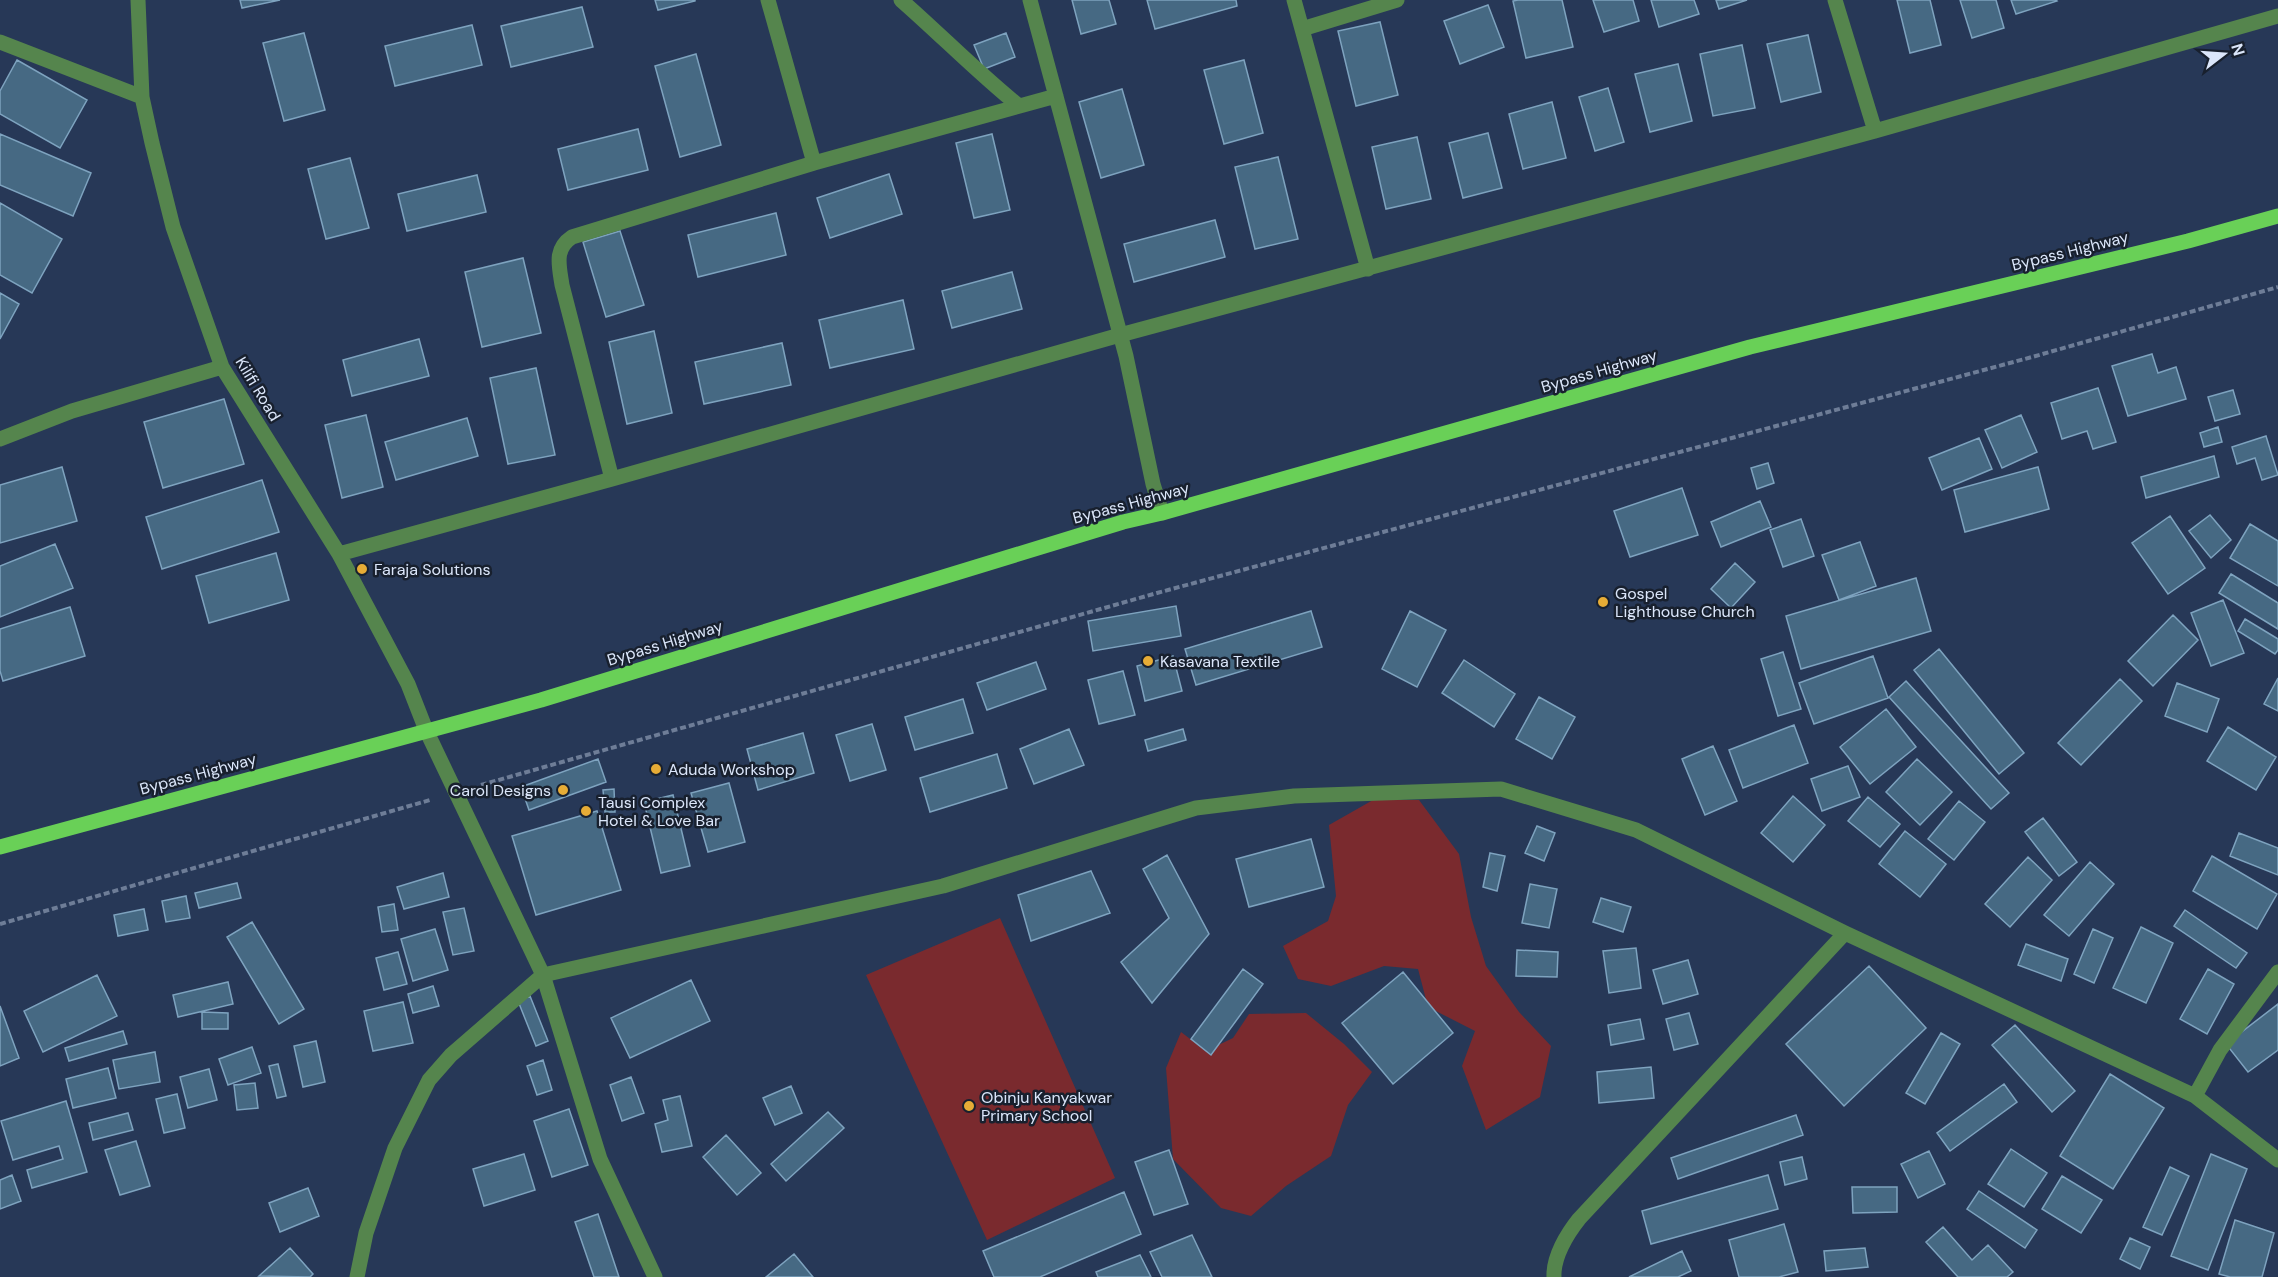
<svg xmlns="http://www.w3.org/2000/svg" width="2278" height="1277" viewBox="0 0 2278 1277" font-family="'DM Sans',sans-serif">
<rect width="100%" height="100%" fill="#273857"/>
<!-- green -->
<path fill="#7a2a2e" d="M1373 800H1419L1459 854 1471 917 1486 966 1519 1012 1551 1046 1540 1097 1486 1130 1462 1066 1475 1031 1428 1007 1418 969 1384 966 1331 986 1298 979 1283 946 1328 921 1336 896 1329 825Z
M1000 918 1115 1178 987 1240 866 975Z
M1306 1013 1344 1044 1372 1072 1348 1105 1331 1156 1286 1186 1251 1216 1221 1208 1173 1159 1166 1068 1181 1032 1206 1051 1233 1038 1249 1014Z"/>
<!-- building -->
<path fill="#466983" stroke="#7ea3bf" stroke-width="1.5" d="M240 0H280L242 8Z
M655 0H695V1L658 10Z
M1072 0H1109L1116 24 1081 34Z
M1147 0H1236L1237 6 1155 29Z
M1518 0H1562L1573 47 1526 58 1513 1Z
M1593 0H1633L1639 21 1604 32Z
M1651 0H1694L1699 14 1659 27Z
M1716 0H1747L1719 9Z
M1897 0H1930L1941 45 1910 53Z
M1960 0H1996L2004 28 1972 38Z
M2011 0H2056L2057 1 2016 14Z
M1488 5 1504 47 1460 64 1444 21Z
M582 7 593 47 511 67 501 26Z
M1380 22 1398 95 1356 106 1338 31Z
M472 25 482 65 395 86 385 46Z
M304 33 325 110 284 121 263 43Z
M1006 33 1015 57 984 69 974 45Z
M1808 35 1821 92 1781 102 1767 44Z
M1742 45 1755 108 1713 116 1700 54Z
M696 54 721 145 680 157 655 66Z
M17 60 87 100 60 148 0 114V91Z
M1244 60 1263 133 1224 144 1204 70Z
M1678 64 1692 121 1650 132 1635 74Z
M1608 88 1624 142 1595 151 1579 97Z
M1122 89 1144 165 1101 178 1079 102Z
M1552 102 1566 158 1523 169 1509 114Z
M638 129 648 170 568 190 558 149Z
M1488 133 1502 188 1463 198 1449 143Z
M0 134 91 173 73 216 0 185Z
M992 134 1010 210 974 218 956 143Z
M1417 137 1431 199 1386 209 1372 147Z
M1278 157 1298 239 1255 249 1235 167Z
M350 158 369 228 326 239 308 169Z
M889 174 902 214 830 238 817 198Z
M477 175 486 212 407 231 398 194Z
M0 203 62 239 32 293 0 275Z
M776 213 786 255 698 277 688 235Z
M1215 220 1225 257 1134 282 1124 244Z
M620 231 644 305 606 317 583 242Z
M523 258 541 333 482 347 465 272Z
M1012 272 1022 309 952 328 942 291Z
M0 293 19 304 0 339Z
M903 300 914 349 830 368 819 320Z
M654 331 672 413 627 424 609 342Z
M419 339 429 376 352 396 343 360Z
M782 343 791 385 704 404 695 362Z
M2152 354 2158 373 2176 367 2186 399 2128 416 2112 366Z
M536 368 555 455 508 464 490 378Z
M2098 388 2116 442 2093 449 2087 431 2062 439 2051 403Z
M2233 390 2240 414 2215 421 2208 397Z
M224 399 244 464 163 488 144 422Z
M366 415 383 487 342 498 325 425Z
M2021 415 2037 452 2002 468 1985 430Z
M467 418 478 456 396 480 385 442Z
M2218 427 2222 442 2204 447 2200 433Z
M2266 436 2278 475 2262 480 2255 458 2237 464 2232 447Z
M1979 438 1992 469 1942 490 1929 458Z
M2214 456 2219 477 2146 498 2141 477Z
M1768 463 1774 483 1757 489 1751 468Z
M62 467 77 521 0 543V485Z
M2038 467 2049 509 1965 532 1954 490Z
M262 480 279 532 162 569 146 517Z
M1682 488 1698 535 1630 557 1614 511Z
M1760 501 1771 527 1721 547 1711 522Z
M2210 515 2231 540 2211 558 2189 531Z
M2170 516 2205 568 2168 594 2132 543Z
M1801 519 1814 556 1783 567 1770 530Z
M2250 524 2278 541V586L2230 558Z
M1860 542 1876 586 1839 600 1822 555Z
M55 544 73 588 0 617V566Z
M276 553 289 600 209 623 196 576Z
M1735 563 1755 582 1731 608 1711 589Z
M2231 574 2278 603V629L2219 593Z
M1916 578 1931 631 1801 669 1786 616Z
M2223 600 2244 653 2211 666 2191 613Z
M1176 606 1181 636 1093 651 1088 621Z
M70 607 85 656 3 681 0 671V629Z
M1311 611 1322 647 1196 685 1185 649Z
M1410 611 1446 630 1417 687 1382 669Z
M2173 615 2198 640 2153 686 2128 661Z
M2245 619 2278 639V650L2275 654 2238 631Z
M1939 649 2024 753 1999 774 1914 670Z
M1783 652 1801 709 1778 716 1761 659Z
M1173 656 1182 691 1145 701 1137 666Z
M1873 656 1888 698 1814 724 1799 683Z
M1464 660 1515 694 1494 727 1442 693Z
M1036 662 1046 689 987 710 977 683Z
M1123 671 1135 715 1099 724 1088 680Z
M2278 678V711L2264 704Z
M2120 679 2142 701 2081 765 2058 743Z
M1906 681 2009 793 1991 809 1889 697Z
M2177 683 2219 699 2207 732 2165 716Z
M1539 697 1575 717 1552 759 1516 739Z
M963 699 973 733 915 750 905 717Z
M1886 709 1916 747 1870 784 1840 747Z
M872 724 886 770 850 781 836 735Z
M1794 725 1808 763 1743 788 1729 750Z
M2228 727 2276 757 2256 790 2207 761Z
M1069 729 1084 765 1034 784 1020 749Z
M1183 729 1186 740 1148 751 1145 740Z
M803 733 814 773 758 790 747 749Z
M1713 746 1737 801 1705 815 1682 759Z
M997 754 1007 788 930 812 920 778Z
M598 759 606 782 529 810 521 787Z
M1917 759 1952 792 1920 825 1886 792Z
M1848 766 1860 797 1822 811 1811 779Z
M729 783 745 842 708 852 691 793Z
M614 789 615 812H605L603 790Z
M673 795 690 866 661 873 644 802Z
M1793 796 1825 825 1793 862 1761 833Z
M1868 797 1900 824 1880 847 1848 821Z
M1959 801 1985 822 1954 860 1928 839Z
M597 811 621 890 536 915 512 836Z
M2043 818 2077 862 2059 876 2025 832Z
M1537 826 1555 833 1544 861 1525 853Z
M1905 831 1946 864 1920 897 1879 864Z
M2239 833 2278 848V875L2230 856Z
M1311 839 1324 887 1249 907 1236 859Z
M1490 853 1505 856 1497 891 1483 887Z
M1167 855 1209 934 1152 1003 1121 962 1169 918 1143 869Z
M2212 856 2277 894 2257 929 2193 891Z
M2028 857 2052 880 2010 927 1985 904Z
M2090 862 2114 884 2069 936 2044 915Z
M1091 871 1110 913 1031 941 1018 895Z
M443 873 449 897 404 909 397 887Z
M237 883 241 898 199 908 195 893Z
M1530 884 1557 889 1549 928 1522 923Z
M186 896 190 918 166 922 162 901Z
M1601 898 1631 907 1623 932 1593 922Z
M394 904 398 930 382 932 378 907Z
M464 908 474 951 453 955 443 912Z
M144 909 148 930 118 936 114 915Z
M2185 910 2247 953 2236 968 2174 926Z
M252 922 304 1009 279 1024 227 937Z
M2141 927 2173 943 2146 1003 2113 988Z
M435 929 448 970 413 981 401 939Z
M2093 929 2113 938 2094 983 2074 974Z
M2026 944 2068 959 2061 981 2018 965Z
M1636 948 1641 988 1609 993 1603 951Z
M1517 950 1558 952 1557 977 1516 976Z
M398 952 407 984 384 990 376 958Z
M1688 960 1698 994 1663 1004 1653 970Z
M1869 966 1926 1028 1844 1106 1786 1044Z
M1243 969 1263 984 1211 1055 1191 1039Z
M2208 969 2234 984 2207 1034 2180 1019Z
M1403 972 1453 1033 1393 1084 1342 1023Z
M97 975 117 1016 43 1052 24 1011Z
M691 980 710 1021 630 1058 611 1018Z
M228 982 233 1004 178 1017 173 995Z
M433 986 439 1006 413 1013 408 994Z
M530 996 548 1041 536 1046 518 1001Z
M403 1002 413 1043 373 1051 364 1011Z
M2278 1004V1050L2248 1072 2226 1044Z
M0 1006 19 1058 0 1066Z
M202 1012 228 1013V1029H202Z
M1689 1013 1698 1044 1674 1050 1666 1019Z
M1640 1019 1644 1039 1611 1045 1608 1025Z
M2015 1025 2075 1091 2052 1112 1992 1045Z
M123 1031 127 1044 69 1061 65 1048Z
M1941 1033 1960 1044 1925 1104 1906 1093Z
M316 1041 325 1082 303 1087 294 1046Z
M252 1047 261 1073 228 1085 219 1059Z
M155 1052 160 1082 119 1089 113 1060Z
M543 1060 552 1090 537 1095 527 1066Z
M278 1064 286 1096 277 1098 269 1066Z
M1651 1067 1654 1098 1599 1103 1597 1072Z
M108 1068 116 1098 73 1108 66 1079Z
M209 1069 217 1100 188 1108 180 1077Z
M2110 1074 2164 1108 2113 1189 2060 1156Z
M631 1077 644 1113 622 1121 610 1085Z
M255 1083 258 1108 237 1110 234 1085Z
M2004 1084 2017 1102 1950 1151 1937 1133Z
M791 1086 802 1113 775 1125 763 1098Z
M177 1094 185 1128 164 1133 156 1099Z
M680 1096 692 1146 662 1152 655 1124 668 1120 663 1100Z
M66 1101 87 1172 32 1188 27 1170 63 1159 59 1146 13 1160 1 1121Z
M569 1109 588 1165 552 1177 534 1121Z
M828 1112 844 1128 786 1181 771 1164Z
M128 1113 133 1130 93 1140 89 1123Z
M1796 1115 1803 1135 1678 1179 1671 1158Z
M726 1135 761 1173 737 1195 703 1157Z
M136 1141 150 1186 120 1195 105 1150Z
M2011 1149 2047 1173 2024 1207 1988 1184Z
M1169 1150 1188 1204 1154 1215 1135 1162Z
M1929 1151 1945 1184 1918 1198 1901 1164Z
M524 1154 535 1190 484 1206 473 1169Z
M2211 1154 2247 1169 2208 1270 2171 1256Z
M1802 1157 1807 1179 1785 1185 1780 1162Z
M2170 1167 2189 1176 2162 1235 2143 1227Z
M12 1175 21 1201 0 1209V1180Z
M1768 1175 1778 1209 1651 1244 1642 1211Z
M2062 1176 2102 1200 2081 1233 2042 1209Z
M1852 1187H1897V1212L1853 1213Z
M308 1188 319 1216 280 1232 269 1203Z
M1979 1191 2037 1230 2025 1248 1967 1209Z
M1124 1192 1141 1234 1040 1277H994L983 1251Z
M598 1214 619 1277H594L575 1222Z
M2235 1220 2274 1233 2262 1277H2230L2219 1274Z
M1784 1224 1798 1272 1779 1277H1739L1729 1240Z
M1943 1227 1972 1260 1988 1245 2013 1272 2007 1277H1958L1926 1242Z
M1192 1235 1212 1277H1162L1150 1252Z
M2130 1238 2150 1247 2140 1269 2120 1259Z
M290 1248 313 1274 310 1277 259 1276Z
M1865 1248 1868 1267 1826 1271 1824 1251Z
M1682 1251 1691 1271 1678 1277H1629Z
M794 1254 813 1277H766Z
M1140 1255 1151 1277H1098L1096 1272Z"/>
<g fill="none" stroke-linecap="round" stroke-linejoin="round">
<!-- path -->
<path stroke="#6e7d97" stroke-width="4" stroke-dasharray="6 3" stroke-linecap="butt" d="M481 785 1157 593 2032 357 2278 287
M0 924 430 800"/>
<!-- minor -->
<path stroke="#55854d" stroke-width="15" d="M138 0 142 97 152 143 173 227 222 367 339 554 408 684 426 730 543 975 600 1159 655 1277
M768 0 814 163
M901 0C941 35 978 73 1019 106
M1030 0 1126 356 1153 484 1162 513
M1294 0 1368 269
M1835 0 1875 131
M1302 29 1397 0
M0 42 142 97
M0 439 72 411 222 367
M612 479 562 285C559 265 554 249 572 237L814 163 1056 96
M339 554 612 479 1120 335 1875 131 2278 16
M2195 1096 2220 1050 2278 972
M357 1277 366 1233 395 1148 429 1080 451 1055 543 975 943 886 1196 808 1294 796 1501 789 1636 830 1845 933 2195 1096 2278 1160
M1554 1277C1553 1257 1567 1234 1579 1219L1845 933"/>
<!-- major -->
<path stroke="#69d057" stroke-width="15" d="M0 847 541 700 1123 522 1162 513 1750 347 2188 241 2278 216"/>
</g>
<!-- markers -->
<g fill="#e6ac36" stroke="#18202e" stroke-width="2">
<circle cx="362" cy="569" r="6"/>
<circle cx="1603" cy="602" r="6"/>
<circle cx="1148" cy="661" r="6"/>
<circle cx="656" cy="769" r="6"/>
<circle cx="563" cy="790" r="6"/>
<circle cx="586" cy="811" r="6"/>
<circle cx="969" cy="1106" r="6"/>
</g>
<g text-anchor="middle" dominant-baseline="central" stroke-width="5" stroke-linejoin="round" paint-order="stroke">
<!-- street labels -->
<g font-size="16" fill="#dbe6fa" stroke="#18202e">
<text transform="translate(2070 251) rotate(-14)">Bypass Highway</text>
<text transform="translate(1599 371) rotate(-16)">Bypass Highway</text>
<text transform="translate(258 389) rotate(59)">Kilifi Road</text>
<text transform="translate(1131 503) rotate(-15)">Bypass Highway</text>
<text transform="translate(665 643) rotate(-17)">Bypass Highway</text>
<text transform="translate(198 774) rotate(-15)">Bypass Highway</text>
</g>
<!-- poi labels -->
<g font-size="16" fill="#dbe6fa" stroke="#18202e" text-anchor="start">
<text x="374" y="569">Faraja Solutions</text>
<text x="1615" y="593">Gospel<tspan x="1615" dy="18">Lighthouse Church</tspan></text>
<text x="1160" y="661">Kasavana Textile</text>
<text x="668" y="769">Aduda Workshop</text>
<text x="551" y="790" text-anchor="end">Carol Designs</text>
<text x="598" y="802">Tausi Complex<tspan x="598" dy="18">Hotel &amp; Love Bar</tspan></text>
<text x="981" y="1097">Obinju Kanyakwar<tspan x="981" dy="18">Primary School</tspan></text>
</g>
</g>
<!-- north arrow -->
<g transform="translate(2224 54) rotate(73)" stroke="#18202e" stroke-width="4.5" paint-order="stroke">
<path d="M0-4.5L10 22L0 15L-10 22Z" fill="#dbe6fa"/>
<text y="-9" font-size="16" font-weight="bold" text-anchor="middle" fill="#dbe6fa">N</text>
</g>
</svg>
